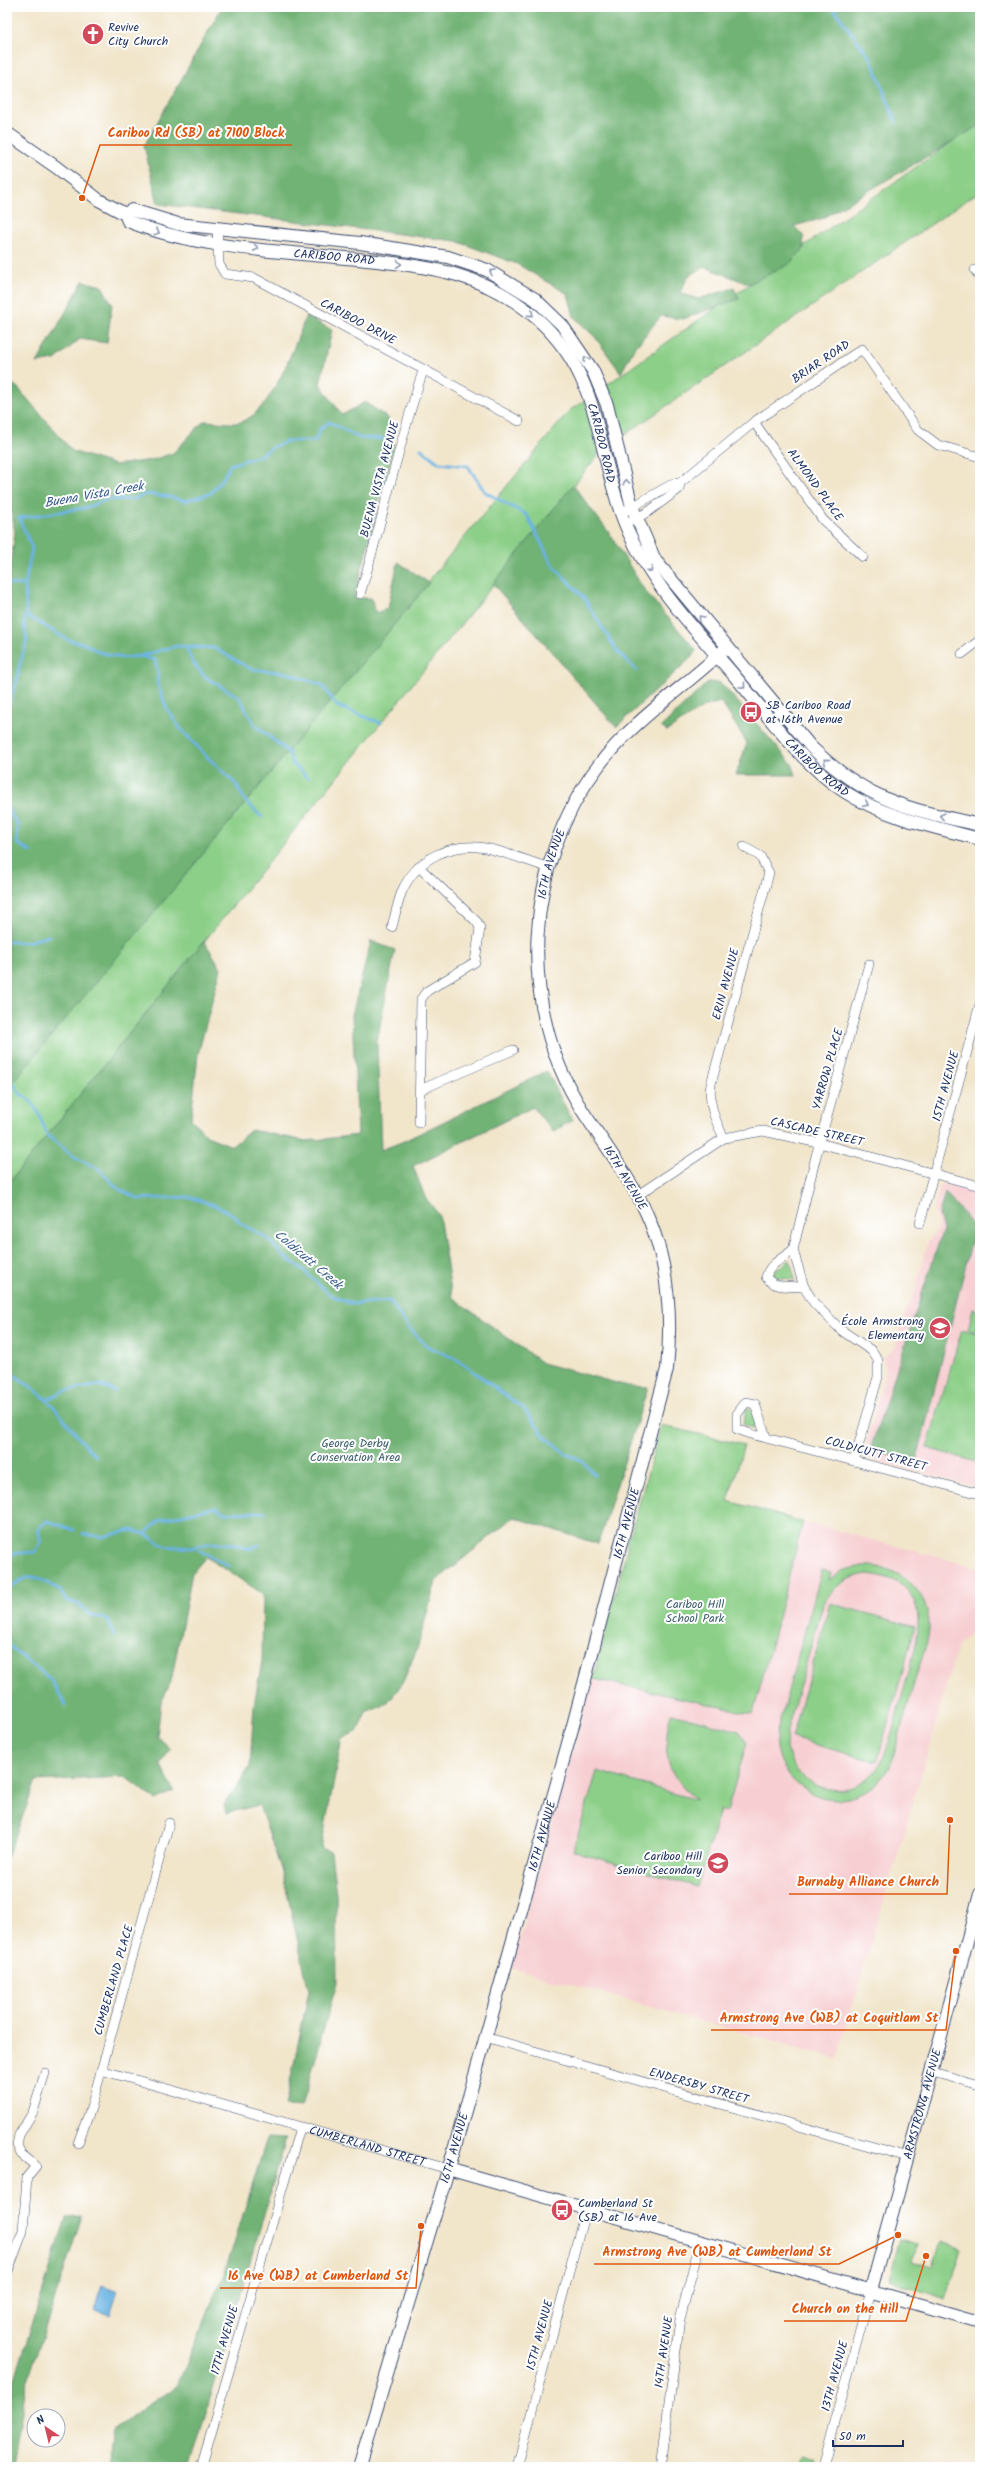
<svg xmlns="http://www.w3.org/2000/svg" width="987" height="2474" viewBox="0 0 987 2474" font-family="Kalam,sans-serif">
<rect width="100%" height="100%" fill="#fff"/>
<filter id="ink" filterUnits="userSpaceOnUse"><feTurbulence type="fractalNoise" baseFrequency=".025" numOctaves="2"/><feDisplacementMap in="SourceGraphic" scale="8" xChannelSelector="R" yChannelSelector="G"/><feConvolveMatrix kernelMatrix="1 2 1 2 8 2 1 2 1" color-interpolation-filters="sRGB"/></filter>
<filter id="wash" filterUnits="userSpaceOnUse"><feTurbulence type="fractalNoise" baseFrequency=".012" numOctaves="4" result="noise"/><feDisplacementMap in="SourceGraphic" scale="16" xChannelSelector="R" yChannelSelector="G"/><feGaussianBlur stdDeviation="0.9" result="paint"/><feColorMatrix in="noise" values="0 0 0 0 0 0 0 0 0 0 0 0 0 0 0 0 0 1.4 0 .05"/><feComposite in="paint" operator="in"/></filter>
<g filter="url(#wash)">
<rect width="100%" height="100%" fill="#f1e5ca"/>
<!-- built -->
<path fill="#f7cfd2" d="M944 1184 980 1191V1488L869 1459 864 1451 885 1374 883 1357 895 1347 906 1310 913 1298 928 1241 937 1231 938 1222 933 1208 940 1187Z
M803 1522 980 1568V1624L957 1646 926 1758 837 2059 511 1968 593 1679 753 1713Z"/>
<!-- green -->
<path fill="#8ccf88" stroke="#547f73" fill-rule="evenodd" d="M980 122V191L620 438 605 386Z
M585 400 599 454 7 1185V1089L570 410Z
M790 1260 795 1280 773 1276 774 1272Z
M973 1309 980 1311V1333L968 1329Z
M962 1329 980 1334V1463L927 1448Z
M748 1408 752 1410 756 1422 753 1428 743 1424 746 1410Z
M661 1425 744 1445 728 1501 803 1522 753 1714 593 1679 627 1549V1538L631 1533Z
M862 1566C898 1564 931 1591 929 1629 928 1643 921 1659 917 1673 909 1701 901 1730 893 1758 868 1825 775 1805 776 1734L822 1570 831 1572 829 1580 844 1570ZM868 1574C943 1582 915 1649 902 1695 895 1718 891 1743 880 1764 850 1813 779 1786 787 1730L823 1605C833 1586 847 1577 868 1574Z
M830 1603 915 1627 877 1762 792 1738Z
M671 1713 739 1731 747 1742 727 1811 720 1810 697 1887 573 1851 597 1771 697 1800C666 1777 661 1750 671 1713Z
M900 2239 917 2244 913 2261 933 2267 941 2241 962 2248 946 2299 889 2280Z
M803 2457 816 2461 815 2467H798Z"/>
<!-- forest -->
<path fill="#71b274" stroke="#467069" d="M222 7H980V125L821 219 794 226 803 235 804 249 788 265 749 284 705 267 689 275 680 293 698 299 734 288 739 299 683 319 661 316 634 349 621 373 595 337 574 317 568 294 517 264 456 241 158 204 144 146Z
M83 281 102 286 112 304 107 343 80 339 55 360 37 363Z
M306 316 332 330 320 384 342 415 365 402 388 418 394 446 354 598H371L376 613 388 608 398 562 429 583 7 1089V593L15 532 7 490V380L18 388 72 451 115 465 152 460 173 453 204 421C214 421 232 425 241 422 273 411 295 344 306 316Z
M573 485 610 534 645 591 696 650 692 657 616 727 493 584Z
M708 682 721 683 792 764 796 775H736L747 743 721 702 705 706 667 731 661 727Z
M204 941 221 968 198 1054 191 1119 207 1136 232 1146 251 1130 306 1141 358 1135 352 1015 371 941 395 950 377 1041 381 1150 404 1141 547 1071 572 1120 553 1132 533 1107 413 1166 425 1197 439 1215 452 1297 542 1363 628 1386 648 1387 598 1544 514 1517 436 1581 417 1649 402 1684 387 1703 366 1712 357 1732 342 1738 321 1848 331 1852 336 1895 337 1982 302 2107 285 2106 309 1991 283 1875 259 1805 226 1813 224 1805 250 1766 254 1705 262 1661 263 1594 206 1557 192 1573 171 1682 161 1703 157 1736 171 1749 160 1764 174 1791 156 1800 125 1777 36 1781 7 1858V1185Z
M945 1192 975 1228 916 1463 870 1450 943 1230 939 1214Z
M267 2138 286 2139 190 2467H108L113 2430 177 2386 226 2269Z
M82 2217 26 2386 13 2467H7V2389L11 2391 66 2218Z"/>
<!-- water -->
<path fill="#6bb3e2" stroke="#4371a0" d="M102 2285 118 2291 110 2315 94 2310Z"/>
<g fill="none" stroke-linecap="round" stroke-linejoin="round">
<!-- stream -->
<path stroke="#6bb3e2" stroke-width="3" d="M832 7 871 59 896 122
M421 449 439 463 468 466 485 492 527 515 552 564 584 598 617 651 637 671
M7 584 25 585
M185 646 192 661 205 677 239 697 254 724 288 752 293 764 308 778
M140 656 155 660 158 673 157 683 167 709 180 728 205 755 235 783 246 802 262 817
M7 708 17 681 19 667 27 640 24 625 26 615
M381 723 337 706 322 685 287 673 251 669 214 648 177 646 140 656 122 658 99 652 85 644 68 640 26 615 25 585 32 548 19 518 85 508 106 500 133 499 147 494 171 497 185 501 211 493 223 478 230 465 259 456 273 447 288 441H315L320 429 329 422 360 438 392 439
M7 807 18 826 17 843 31 852
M7 942H27L49 936
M7 1073 19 1093 31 1101 39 1114 47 1135 73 1156 99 1169 117 1188 139 1199 190 1197 214 1205 234 1215 240 1223 267 1238 282 1255 302 1269 329 1294 352 1304 390 1301 408 1327 427 1346 458 1360 524 1409 546 1438 567 1454 581 1460 595 1475
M7 1370C21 1380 37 1390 49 1402 66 1419 78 1440 96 1456
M47 1400 64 1391 100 1385 115 1391
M83 1534 102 1537 132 1530 145 1534 160 1520 216 1507 224 1513 266 1512
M145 1534 164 1546 190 1548 211 1543 235 1544 249 1549 259 1545
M199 1550 229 1566
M7 1554 35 1552 41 1543 38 1529 47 1521 74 1530
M7 1589 25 1578 35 1577 59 1589 66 1600 78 1604 91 1615 108 1620 114 1636
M7 1644 50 1679 66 1706"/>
</g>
</g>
<g filter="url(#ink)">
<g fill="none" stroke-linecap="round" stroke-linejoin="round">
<!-- street casing -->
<g stroke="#3b4a6e" stroke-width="10">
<g id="street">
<path d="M217 228 219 264 225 274 254 278 519 421"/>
<path d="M975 270 980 277"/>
<path d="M754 422 823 520 863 557"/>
<path d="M627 510 674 483H680"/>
<path d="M632 520 648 512 679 489 680 483 754 422 862 349 918 430 938 445 980 457"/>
<path d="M360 594C383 520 398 444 423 371"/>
<path d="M962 654 980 640"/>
<path d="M419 867 477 922 480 928 475 962 427 991 421 999 419 1123"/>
<path d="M392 927C395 915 398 902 402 891 417 858 451 842 485 848 506 852 527 861 547 867"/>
<path d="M420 1090 513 1050"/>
<path d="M724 1138C715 1120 708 1104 711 1084L769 873 760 856 744 847"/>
<path d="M638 1195 724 1138 763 1131 819 1143 980 1186"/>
<path d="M920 1223 980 1004"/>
<path d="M793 1250C783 1258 769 1264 766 1277 774 1289 791 1286 804 1287"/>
<path d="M766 1437 755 1404 746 1402 737 1414V1429L751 1434 980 1494"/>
<path d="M854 1461 878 1377V1360L872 1351 841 1330 814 1303 804 1287 793 1250 816 1156 869 964"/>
<path d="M485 2037 908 2157"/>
<path id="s1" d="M101 2070 448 2169"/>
<path d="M932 2072 980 2085"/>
<path d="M78 2143 91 2108 169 1823"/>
<path d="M7 2274 23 2231 27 2177 36 2166 21 2154 17 2145 19 2135 33 2112 45 2073"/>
<path d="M201 2467 300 2128"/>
<path d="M517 2467 586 2208"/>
<path d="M661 2467 680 2319 700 2242"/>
<path d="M823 2467 871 2290"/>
</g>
</g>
<!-- secondary casing -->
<g stroke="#3b4a6e" stroke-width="14">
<g id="secondary">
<path id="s2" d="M7 133 56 167 99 200 125 214 128 221C200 251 299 252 377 261 433 267 482 275 528 311 601 369 594 438 622 516 645 579 695 629 738 680 770 718 802 764 845 792 886 818 934 827 980 839"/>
<path d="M125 214 132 210 178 224 360 243 448 257 487 270 535 299 562 325 593 371 607 405 632 507 655 560 811 747C867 801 908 809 980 825"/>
<path d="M448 2169 980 2322"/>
<path id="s3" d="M871 2290 980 1894"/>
<path id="s4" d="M359 2467 452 2157 507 1961 572 1729 667 1369C673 1309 667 1246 636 1193 620 1164 600 1138 582 1110 516 1005 524 863 599 765 634 719 685 687 726 648"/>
</g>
</g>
<!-- street -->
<use href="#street" stroke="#fff" stroke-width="9"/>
<!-- secondary -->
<use href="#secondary" stroke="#fff" stroke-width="12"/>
</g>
<!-- one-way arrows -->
<defs><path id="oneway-chevron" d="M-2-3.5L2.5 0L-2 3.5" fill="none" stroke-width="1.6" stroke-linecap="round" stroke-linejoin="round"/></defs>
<g stroke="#8d97ae">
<use href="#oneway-chevron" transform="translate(157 232) rotate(15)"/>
<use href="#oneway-chevron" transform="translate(256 248) rotate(8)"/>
<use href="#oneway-chevron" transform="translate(399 264) rotate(7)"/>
<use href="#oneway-chevron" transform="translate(492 272) rotate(-153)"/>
<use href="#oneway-chevron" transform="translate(531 314) rotate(41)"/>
<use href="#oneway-chevron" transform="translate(586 359) rotate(-122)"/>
<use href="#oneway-chevron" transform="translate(626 482) rotate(-104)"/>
<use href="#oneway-chevron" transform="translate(650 570) rotate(56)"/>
<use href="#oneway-chevron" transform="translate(701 618) rotate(-130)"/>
<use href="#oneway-chevron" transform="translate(743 686) rotate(50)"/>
<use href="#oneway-chevron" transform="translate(826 761) rotate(-140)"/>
<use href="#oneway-chevron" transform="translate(866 804) rotate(26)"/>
<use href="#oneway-chevron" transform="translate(942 816) rotate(-167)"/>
</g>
</g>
<!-- icons -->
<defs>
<g id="church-disc" transform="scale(1.15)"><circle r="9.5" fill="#d1495b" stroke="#fff"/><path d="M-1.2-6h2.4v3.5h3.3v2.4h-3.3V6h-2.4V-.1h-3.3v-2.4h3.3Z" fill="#fff"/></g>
<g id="bus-disc" transform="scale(1.15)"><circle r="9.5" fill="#d1495b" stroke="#fff"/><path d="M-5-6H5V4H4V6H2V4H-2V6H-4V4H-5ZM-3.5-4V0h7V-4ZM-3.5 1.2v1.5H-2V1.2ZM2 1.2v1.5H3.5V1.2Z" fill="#fff"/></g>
<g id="school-disc" transform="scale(1.15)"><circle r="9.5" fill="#d1495b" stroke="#fff"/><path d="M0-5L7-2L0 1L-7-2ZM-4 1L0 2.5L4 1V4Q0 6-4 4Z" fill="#fff"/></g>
</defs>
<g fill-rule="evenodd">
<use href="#church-disc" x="93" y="34"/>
<use href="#bus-disc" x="751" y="712"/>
<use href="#school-disc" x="940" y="1328"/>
<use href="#school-disc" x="718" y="1863"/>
<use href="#bus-disc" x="562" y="2210"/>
</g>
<g text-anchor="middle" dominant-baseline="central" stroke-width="4" stroke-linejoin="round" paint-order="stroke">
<!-- poi labels -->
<g font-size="12" fill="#1b2f5e" stroke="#fff" text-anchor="start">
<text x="108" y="27">Revive<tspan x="108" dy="14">City Church</tspan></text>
<text x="766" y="705">SB Cariboo Road<tspan x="766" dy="14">at 16th Avenue</tspan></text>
<text x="924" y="1321" text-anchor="end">École Armstrong<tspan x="924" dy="14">Elementary</tspan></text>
<text x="702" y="1856" text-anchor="end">Cariboo Hill<tspan x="702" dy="14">Senior Secondary</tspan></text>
<text x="578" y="2203">Cumberland St<tspan x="578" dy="14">(SB) at 16 Ave</tspan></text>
</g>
<!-- street labels -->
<g font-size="12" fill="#1b2f5e" stroke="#fff">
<text stroke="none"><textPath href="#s2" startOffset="361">CARIBOO ROAD</textPath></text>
<text transform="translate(358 322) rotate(28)">CARIBOO DRIVE</text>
<text transform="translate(821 362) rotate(-34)">BRIAR ROAD</text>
<text stroke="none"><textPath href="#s2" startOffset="720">CARIBOO ROAD</textPath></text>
<text transform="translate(380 479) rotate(-75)">BUENA VISTA AVENUE</text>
<text transform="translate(815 485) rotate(54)">ALMOND PLACE</text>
<text stroke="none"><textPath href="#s2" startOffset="1116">CARIBOO ROAD</textPath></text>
<text stroke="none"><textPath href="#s4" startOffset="1677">16TH AVENUE</textPath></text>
<text transform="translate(726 984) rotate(-75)">ERIN AVENUE</text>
<text transform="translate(828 1069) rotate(-74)">YARROW PLACE</text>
<text transform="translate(946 1086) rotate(-75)">15TH AVENUE</text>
<text transform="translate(817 1132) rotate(13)">CASCADE STREET</text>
<text transform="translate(625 1178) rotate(59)">16TH AVENUE</text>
<text transform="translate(876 1454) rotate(15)">COLDICUTT STREET</text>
<text stroke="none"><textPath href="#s4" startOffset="981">16TH AVENUE</textPath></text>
<text stroke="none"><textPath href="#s4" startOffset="657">16TH AVENUE</textPath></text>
<text transform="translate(114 1980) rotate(-74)">CUMBERLAND PLACE</text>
<text transform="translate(699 2086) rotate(16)">ENDERSBY STREET</text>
<text stroke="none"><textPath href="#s3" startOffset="193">ARMSTRONG AVENUE</textPath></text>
<text stroke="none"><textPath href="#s1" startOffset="277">CUMBERLAND STREET</textPath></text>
<text stroke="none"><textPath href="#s4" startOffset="333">16TH AVENUE</textPath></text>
<text transform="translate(540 2335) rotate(-75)">15TH AVENUE</text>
<text transform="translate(225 2340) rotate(-74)">17TH AVENUE</text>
<text transform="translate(664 2352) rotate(-82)">14TH AVENUE</text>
<text transform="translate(835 2376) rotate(-75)">13TH AVENUE</text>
</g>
<!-- park labels -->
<g font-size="12" fill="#3d5f6b" stroke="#fff">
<text x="355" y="1443">George Derby<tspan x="355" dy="14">Conservation Area</tspan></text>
<text x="695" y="1604">Cariboo Hill<tspan x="695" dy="14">School Park</tspan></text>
</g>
<!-- water labels -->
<g font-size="13" font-style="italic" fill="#375d8c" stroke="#fff">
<text transform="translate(94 495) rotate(-10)">Buena Vista Creek</text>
<text transform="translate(308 1260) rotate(40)">Coldicutt Creek</text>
</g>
</g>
<!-- callouts -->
<path fill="none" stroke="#de5710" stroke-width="1.5" d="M82 198L100 145H292M950 1820L947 1894H789M956 1951L946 2030H711M898 2235L839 2264H594M421 2226L416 2288H220M926 2256L906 2321H784"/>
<g fill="#de5710" stroke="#fff" stroke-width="1.5">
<circle cx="82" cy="198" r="4"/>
<circle cx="950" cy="1820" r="4"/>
<circle cx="956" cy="1951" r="4"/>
<circle cx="898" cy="2235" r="4"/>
<circle cx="421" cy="2226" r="4"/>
<circle cx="926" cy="2256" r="4"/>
</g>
<g font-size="13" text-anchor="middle" font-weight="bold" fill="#de5710" stroke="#fff" stroke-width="4" stroke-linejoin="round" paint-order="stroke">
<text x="196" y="137">Cariboo Rd (SB) at 7100 Block</text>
<text x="868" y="1886">Burnaby Alliance Church</text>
<text x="829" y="2022">Armstrong Ave (WB) at Coquitlam St</text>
<text x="717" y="2256">Armstrong Ave (WB) at Cumberland St</text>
<text x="318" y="2280">16 Ave (WB) at Cumberland St</text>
<text x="845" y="2313">Church on the Hill</text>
</g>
<!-- margin -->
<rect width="987" height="2474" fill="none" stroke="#fff" stroke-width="24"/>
<!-- north arrow -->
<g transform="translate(46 2428) rotate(325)"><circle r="19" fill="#ffffff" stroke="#a4acbf"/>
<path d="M0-3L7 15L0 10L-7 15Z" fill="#d1495b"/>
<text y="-6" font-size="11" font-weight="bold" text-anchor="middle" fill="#1b2f5e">N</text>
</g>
<!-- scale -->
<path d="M833 2440v6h70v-6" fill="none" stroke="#1b2f5e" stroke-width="2"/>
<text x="839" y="2440" font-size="12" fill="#1b2f5e" stroke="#ffffff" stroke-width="3" paint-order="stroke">50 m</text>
</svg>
